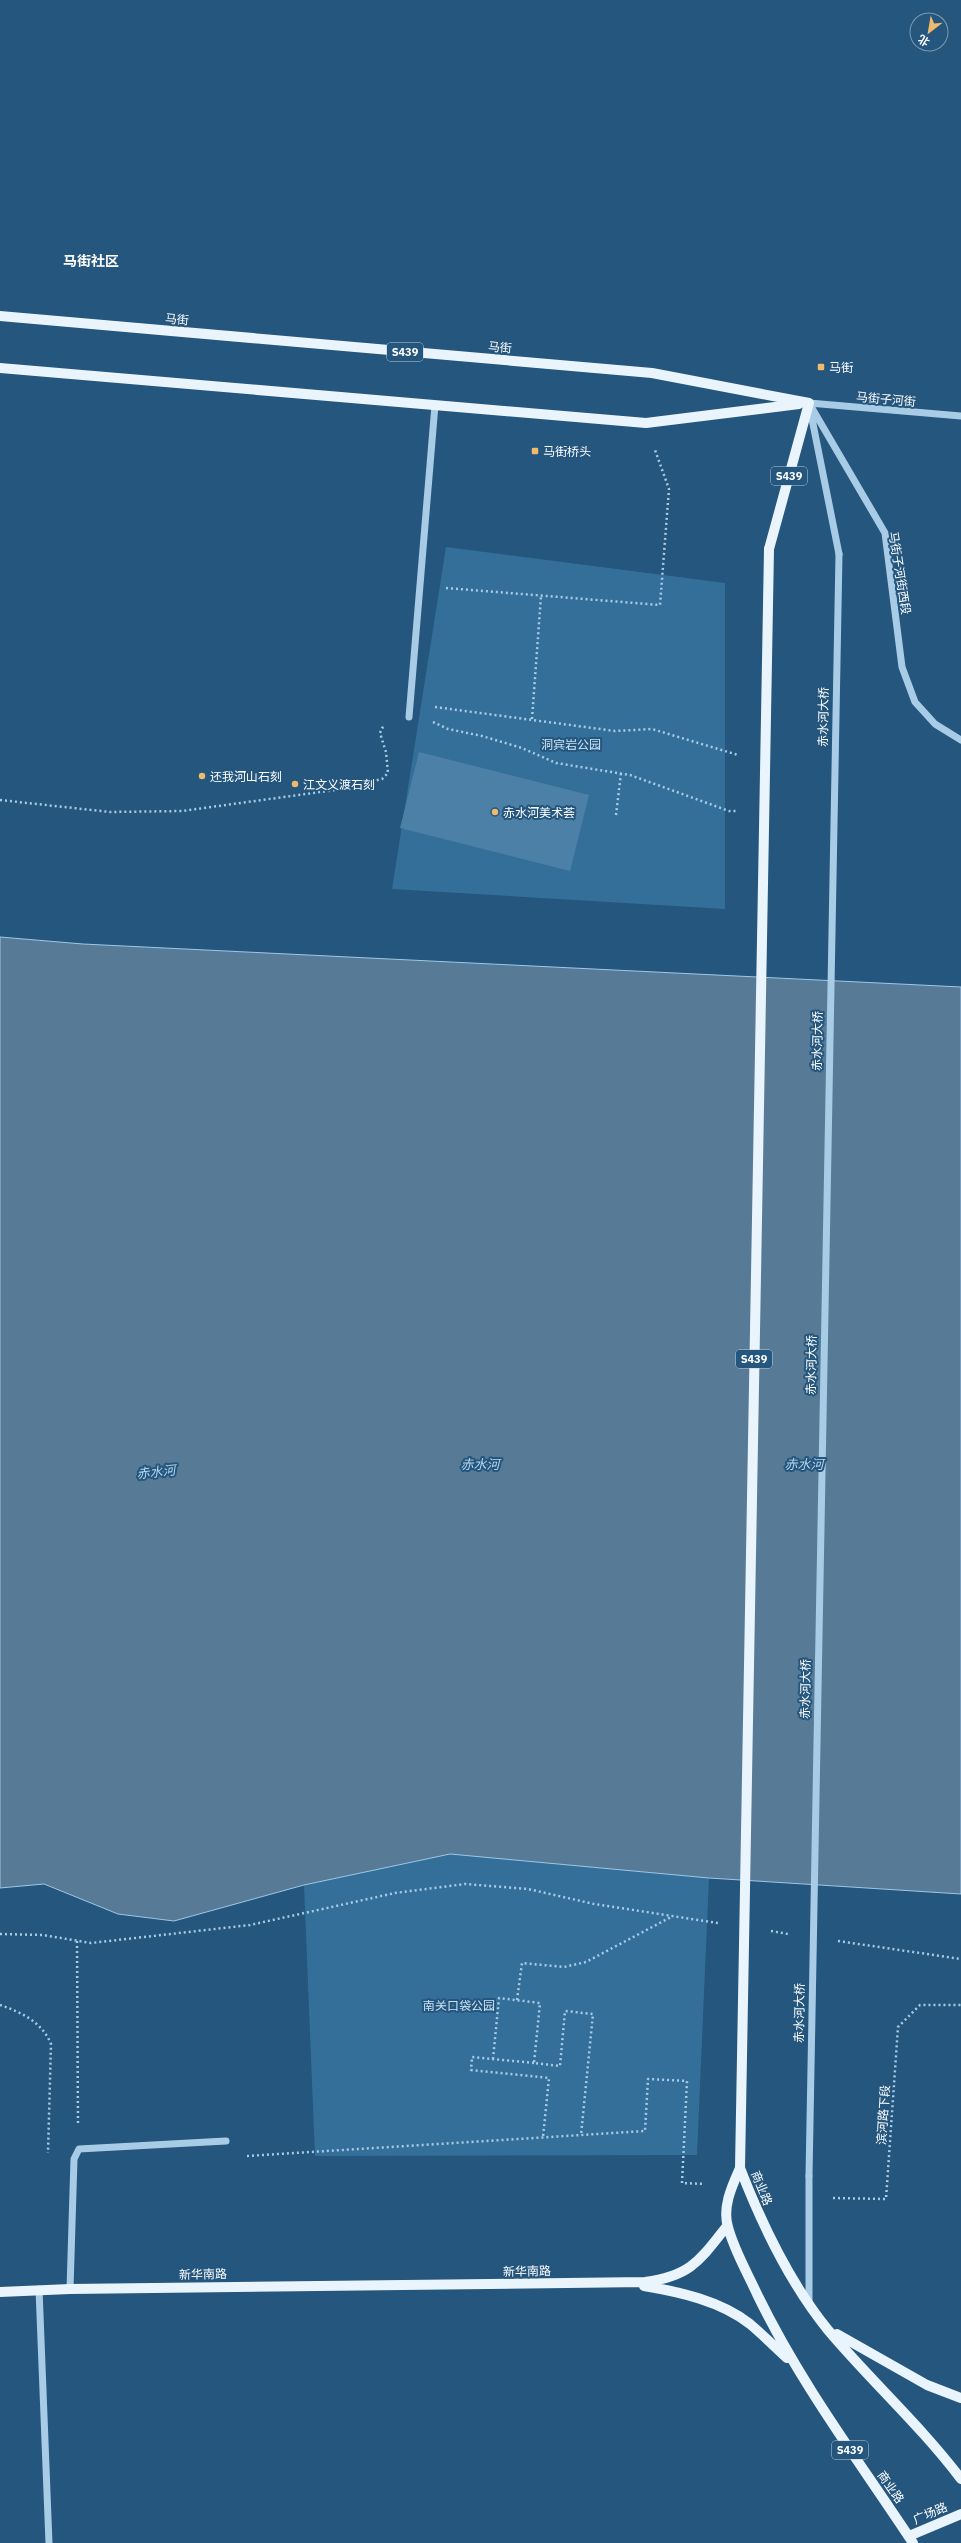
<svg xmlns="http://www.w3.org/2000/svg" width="961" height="2543" viewBox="0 0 961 2543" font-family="'IBM Plex Sans','Noto Sans SC',sans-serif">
<rect width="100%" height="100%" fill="#24567e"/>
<!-- green -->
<path fill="#346f9a" d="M446 547 725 583V909L392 889Z
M450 1854 709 1878 697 2155 315 2156 304 1885Z"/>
<!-- water -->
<path fill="#577b97" stroke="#9dc8e7" d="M0 937 83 944 961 987V1894L709 1878 450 1854 304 1885 174 1921 118 1914 44 1884 0 1888Z"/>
<!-- building -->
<path fill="#4c80a7" d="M419 752 589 795 570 871 400 828Z"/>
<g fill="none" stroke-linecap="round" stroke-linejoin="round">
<!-- path -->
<path stroke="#a9cce6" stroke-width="2.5" stroke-dasharray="2 3" stroke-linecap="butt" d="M446 588 660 605 669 489 655 450
M435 707 615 731 652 729 738 755
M532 719 541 596
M433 722 448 729 482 736 522 748 556 763 630 775 729 811H737
M0 800 110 812 182 811 335 790 382 779 388 773 386 752 380 733 382 728 386 726
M616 815 621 773
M771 1931 788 1934
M0 1934 43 1935 91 1943 250 1925 395 1893 465 1884 528 1889 594 1904 718 1923
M77 1941 78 2124
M838 1941 961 1959
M517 2000 522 1963 564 1967 586 1962 673 1916
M0 2005C21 2012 42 2022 51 2044L48 2153
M493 2059 499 1998 540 2003 534 2063 560 2066 565 2011 593 2014 581 2135
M534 2063 472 2057 471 2070 549 2078 543 2137
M247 2156 645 2131 648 2079 687 2081 682 2183 705 2184
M833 2198 886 2199 898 2027 920 2005H961"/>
<!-- minor -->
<path stroke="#a9cce6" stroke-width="7" d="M809 403 885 533 902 667 915 702 935 724 961 740
M809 403 961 416
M810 409 839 554
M409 717 435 405
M809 2176V2303
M39 2289 49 2543
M70 2289 74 2159 79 2149 226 2141"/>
<!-- major -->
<path stroke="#eaf4fd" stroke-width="10" d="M0 316 652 373 809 403
M0 368 646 423 799 404
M769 549 809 403
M740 2168C732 2186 722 2207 728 2227 734 2250 747 2272 757 2294 800 2383 859 2461 913 2543
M740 2168C762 2225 789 2282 828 2330 871 2381 921 2426 961 2479
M644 2286C680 2292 721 2301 750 2324 763 2335 775 2347 787 2358
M0 2292 70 2289 645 2282C691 2276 700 2260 727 2226
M837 2334 927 2385 961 2398
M909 2536 961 2514"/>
<!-- minor-bridge -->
<path stroke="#a9cce6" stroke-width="7" d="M809 2176 839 554"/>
<!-- major-bridge -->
<path stroke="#eaf4fd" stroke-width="10" d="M740 2168 769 549"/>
</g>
<!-- markers -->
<g fill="#f0ba6d" stroke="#24567e" stroke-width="1.5">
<rect x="817" y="363" width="8" height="8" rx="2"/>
<rect x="531" y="447" width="8" height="8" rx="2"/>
<circle cx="202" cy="776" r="4"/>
<circle cx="295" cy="784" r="4"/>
<circle cx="495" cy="812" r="4"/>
</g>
<g text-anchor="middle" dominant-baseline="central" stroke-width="4" stroke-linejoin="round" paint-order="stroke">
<!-- shield labels -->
<g fill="#24567e" stroke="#bdccd8" stroke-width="1">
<rect x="387" y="343" width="36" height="18" rx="3"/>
<rect x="771" y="467" width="36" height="18" rx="3"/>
<rect x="736" y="1350" width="36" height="18" rx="3"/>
<rect x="832" y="2441" width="36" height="18" rx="3"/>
</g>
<g font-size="11" font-weight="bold" fill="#fff">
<text x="405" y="352">S439</text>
<text x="789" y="476">S439</text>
<text x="754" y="1359">S439</text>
<text x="850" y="2450">S439</text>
</g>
<!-- street labels -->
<g font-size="12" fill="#fff" stroke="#24567e">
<text transform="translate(177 319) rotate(5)">马街</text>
<text transform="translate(500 347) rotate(5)">马街</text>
<text transform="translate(886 399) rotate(5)">马街子河街</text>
<text transform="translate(900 573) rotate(81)">马街子河街西段</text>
<text transform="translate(823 717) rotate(-89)">赤水河大桥</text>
<text transform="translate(817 1041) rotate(-89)">赤水河大桥</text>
<text transform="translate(811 1365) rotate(-89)">赤水河大桥</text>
<text transform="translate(805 1689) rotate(-89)">赤水河大桥</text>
<text transform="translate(799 2013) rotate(-89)">赤水河大桥</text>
<text transform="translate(883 2115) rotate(-86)">滨河路下段</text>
<text transform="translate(762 2188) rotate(68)">商业路</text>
<text transform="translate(527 2271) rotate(-1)">新华南路</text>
<text transform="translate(203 2274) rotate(-1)">新华南路</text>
<text transform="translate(891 2487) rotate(55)">商业路</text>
<text transform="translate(930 2513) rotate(-23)">广场路</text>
</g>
<!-- poi labels -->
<g font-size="12" fill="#fff" stroke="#24567e" text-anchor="start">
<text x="829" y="367">马街</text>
<text x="543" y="451">马街桥头</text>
<text x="210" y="776">还我河山石刻</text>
<text x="303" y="784">江文义渡石刻</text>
<text x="503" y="812">赤水河美术荟</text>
</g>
<!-- park labels -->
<g font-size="12" fill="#cce4f5" stroke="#24567e">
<text x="571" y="744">洞宾岩公园</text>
<text x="459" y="2005">南关口袋公园</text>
</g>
<!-- water labels -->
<g font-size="13" font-style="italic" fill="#b5d6ed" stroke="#24567e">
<text x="480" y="1464">赤水河</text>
<text x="804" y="1464">赤水河</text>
<text transform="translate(156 1472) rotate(-6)">赤水河</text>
</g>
<!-- quarter labels -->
<g font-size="14" font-weight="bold" fill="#fff" stroke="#24567e">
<text x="91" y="261">马街社区</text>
</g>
</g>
<!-- north arrow -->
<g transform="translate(929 32) rotate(211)"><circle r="19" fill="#24567e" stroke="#7c9ab2"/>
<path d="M0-3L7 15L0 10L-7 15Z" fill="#f0ba6d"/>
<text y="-6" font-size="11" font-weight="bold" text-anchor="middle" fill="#ffffff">北</text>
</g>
</svg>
